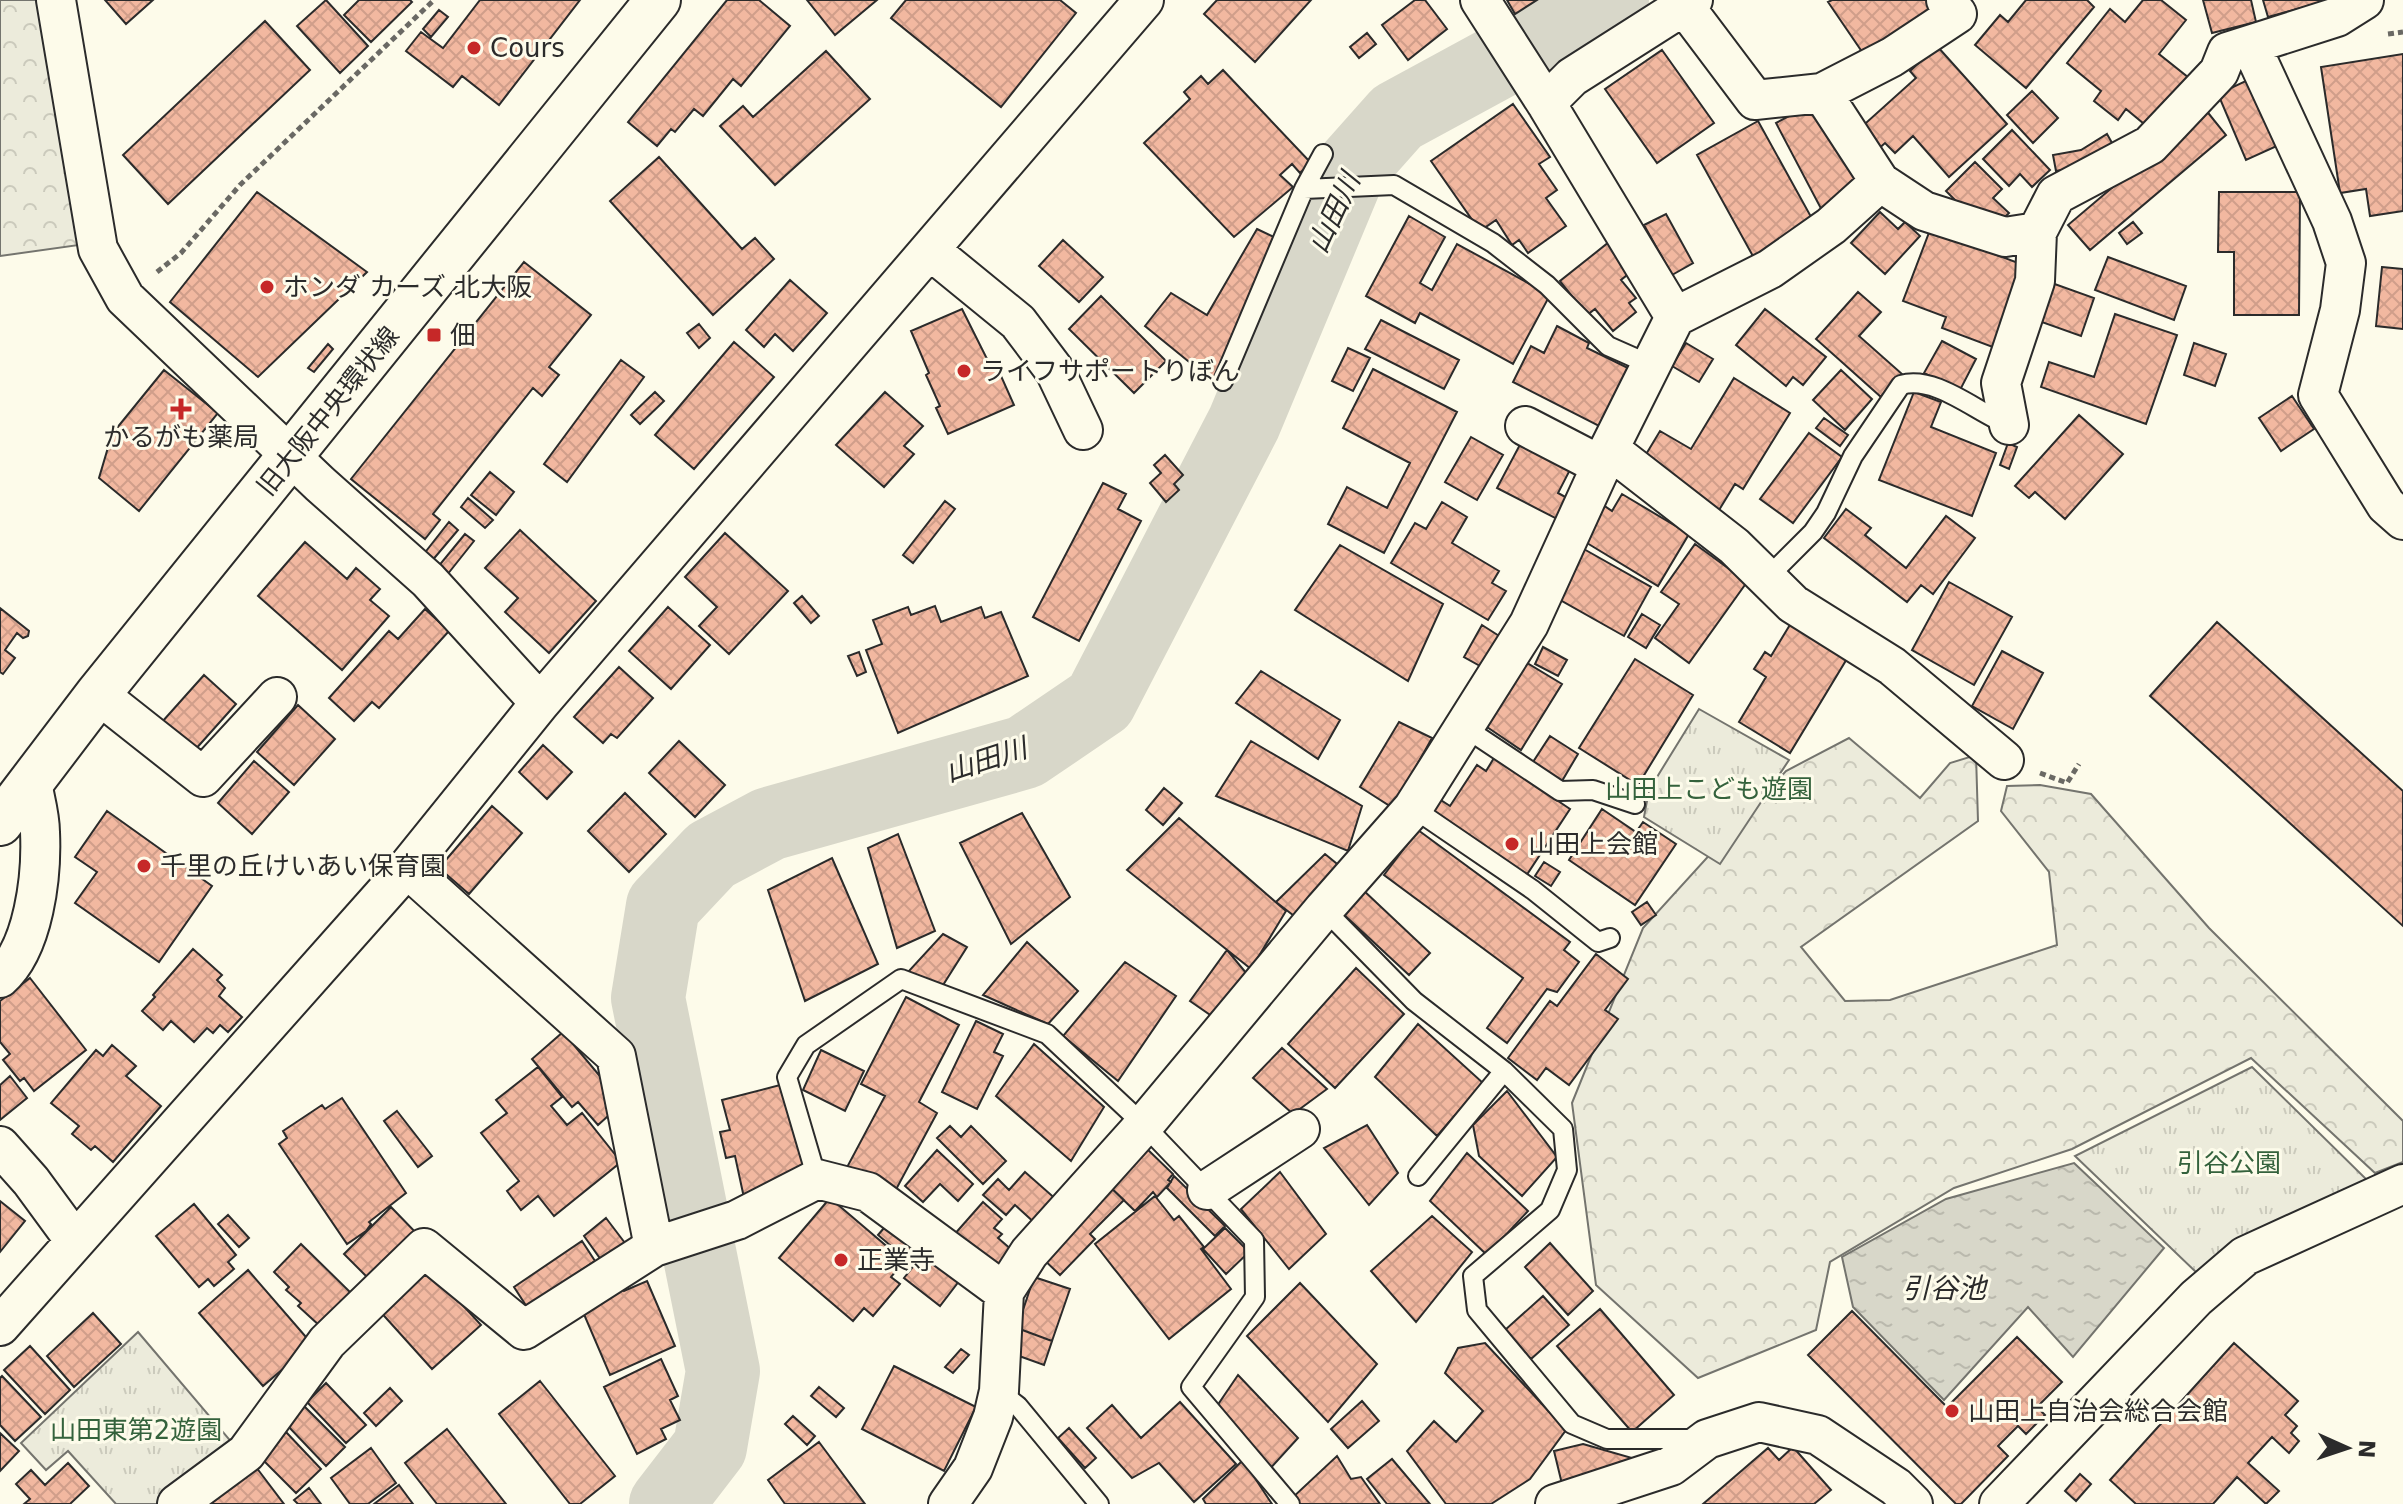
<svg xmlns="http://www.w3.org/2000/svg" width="2403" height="1504" viewBox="0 0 2403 1504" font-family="'DejaVu Sans','Noto Sans JP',sans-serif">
<defs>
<pattern id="forest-crowns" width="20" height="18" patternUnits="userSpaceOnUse" patternTransform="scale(2)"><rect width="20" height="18" fill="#ecebdb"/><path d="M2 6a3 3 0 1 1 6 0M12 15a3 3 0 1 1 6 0" fill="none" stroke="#cbcabc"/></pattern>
<pattern id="park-tufts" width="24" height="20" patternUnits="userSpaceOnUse" patternTransform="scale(2)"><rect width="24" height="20" fill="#ecebdb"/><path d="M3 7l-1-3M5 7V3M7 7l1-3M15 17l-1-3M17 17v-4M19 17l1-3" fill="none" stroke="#cbcabc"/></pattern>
<pattern id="water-ripples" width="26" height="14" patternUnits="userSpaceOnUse" patternTransform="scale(2)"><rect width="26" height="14" fill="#d8d7c9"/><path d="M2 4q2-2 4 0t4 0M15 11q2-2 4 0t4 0" fill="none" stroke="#bab9ad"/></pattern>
<pattern id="building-cross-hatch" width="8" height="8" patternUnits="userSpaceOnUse" patternTransform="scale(2)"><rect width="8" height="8" fill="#f2b8a0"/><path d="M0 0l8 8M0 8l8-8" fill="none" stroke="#d09e8a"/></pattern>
</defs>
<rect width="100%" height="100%" fill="#fdfbea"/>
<!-- forest -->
<path fill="url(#forest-crowns)" stroke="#74746e" stroke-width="2" d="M0 0H42L79 245 0 256Z
M1849 738 1920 798 1950 763 1976 755 1978 821 1801 947 1845 1001 1890 1000 2057 945 2049 872 2001 811 2007 786 2040 785 2091 794 2209 928 2403 1121V1162L2375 1173 2251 1058 2072 1149 1954 1188 1830 1262 1816 1330 1698 1378 1596 1285 1572 1103 1643 928 1786 771Z"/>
<!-- park -->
<path fill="url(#park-tufts)" stroke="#74746e" stroke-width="2" d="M1699 709 1789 760 1720 864 1644 817 1649 790Z
M2252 1067 2367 1180 2198 1274 2075 1156Z
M138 1332 234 1445 161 1504H116L68 1451 46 1470 21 1443Z"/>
<!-- water -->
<path fill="url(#water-ripples)" stroke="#74746e" stroke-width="2" d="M2074 1163 2164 1248 2073 1357 2028 1307 1944 1400 1853 1307 1842 1257 1946 1199Z"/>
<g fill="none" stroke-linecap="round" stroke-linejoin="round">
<!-- river -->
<path stroke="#d8d7c9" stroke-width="74" d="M666 1504 710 1447 723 1371 648 998 663 906 711 855 769 824 1025 752 1100 701 1244 423 1349 171 1397 117 1612 0"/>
</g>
<!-- building -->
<path fill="url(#building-cross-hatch)" stroke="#2b2b2b" stroke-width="2" d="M105 0H153L126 24Z
M326 0 368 46 340 73 297 26Z
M359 0H410L412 2 371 42 344 15Z
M480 0H580L499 105 462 76 453 87 406 51 421 32 443 48Z
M727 0H759L790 26 741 86 733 79 703 116 694 109 675 132 671 129 657 146 628 122Z
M807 0H877L835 35Z
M906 0H1060L1076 13 1001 107 891 18Z
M1217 0H1311L1255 62 1204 14Z
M1415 0H1425L1447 29 1408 60 1382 25Z
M1507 0H1537L1515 14Z
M1832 0H1930L1937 10 1867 59 1828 2Z
M2026 0H2087L2094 7 2026 88 1975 45 2000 15 2008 22Z
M2143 0H2161L2186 20 2159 54 2189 78 2149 128 2126 109 2118 120 2094 101 2101 91 2067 63 2110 9 2125 22Z
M2203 0H2251L2256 22 2212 33Z
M2263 0H2327V1L2268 17Z
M439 10 448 17 431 37 423 29Z
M265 21 310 70 168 204 123 155Z
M1367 33 1376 44 1359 58 1350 47Z
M1937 46 2007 124 1949 177 1913 136 1895 153 1885 143 1876 151 1857 131 1916 78 1910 71Z
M1662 50 1714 123 1657 163 1605 89Z
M826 51 870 99 775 185 720 126 743 106 753 117Z
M2403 54V211L2370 216 2366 189 2340 193 2321 67Z
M1223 70 1311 163 1300 173 1292 164 1280 175 1293 187 1234 237 1144 143 1190 99 1184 92 1201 76 1208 84Z
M2250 79 2279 145 2246 160 2218 94Z
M2032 91 2058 118 2033 143 2007 115Z
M1821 99 1861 176 1827 220 1776 123Z
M1513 104 1550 157 1539 164 1557 190 1546 198 1566 226 1528 253 1519 240 1512 245 1496 220 1480 231 1431 161Z
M2205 109 2226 135 2090 250 2068 225Z
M1758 121 1815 224 1754 258 1697 155Z
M2012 130 2050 170 2032 187 2020 174 2009 186 1983 159Z
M2107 134 2116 150 2092 165 2056 171 2053 155 2081 150Z
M659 157 742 249 755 238 774 259 713 315 610 201Z
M1975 162 2002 189 1993 198 2009 213 1998 224 1972 217 1946 191Z
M257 192 367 272 258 377 170 302Z
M2219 192H2300L2299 315H2234V252H2218Z
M1880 212 1898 229 1905 222 1920 236 1885 274 1851 243Z
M1666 214 1693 263 1672 275 1644 225Z
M1409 216 1445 237 1420 283 1432 290 1457 244 1550 295 1513 364 1420 313 1415 323 1366 296Z
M2133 222 2142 233 2127 244 2119 233Z
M1257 229 1276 238 1215 383 1145 326 1171 293 1207 315Z
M1930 230 2029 267 1998 349 1942 328 1946 317 1903 301Z
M1063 240 1103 277 1079 302 1039 266Z
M1609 242 1632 271 1621 280 1636 298 1629 303 1636 312 1613 331 1595 309 1587 315 1560 281Z
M2108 257 2186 286 2174 320 2095 290Z
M524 262 591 315 549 367 559 375 542 396 533 388 433 514 440 520 425 539 351 479Z
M2382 267 2403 269V329L2376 326Z
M790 280 827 313 793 351 775 334 764 347 746 330Z
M2049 282 2094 298 2081 336 2036 320Z
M1858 292 1881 312 1859 336 1902 374 1881 397 1816 339Z
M1101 296 1166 361 1134 393 1069 329Z
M962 309 992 369 997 367 1014 405 948 434 936 408 940 406 926 375 929 373 911 331Z
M1765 309 1826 357 1803 385 1793 377 1786 386 1736 345Z
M2115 314 2177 335 2146 424 2041 387 2049 362 2094 377Z
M1381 320 1459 360 1444 389 1365 349Z
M699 324 710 338 699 348 687 333Z
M1557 326 1589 343 1587 348 1628 368 1599 426 1513 382 1531 346 1544 353Z
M1942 341 1976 359 1959 392 1924 373Z
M734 342 774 377 694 469 655 435Z
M1686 343 1713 359 1699 382 1672 366Z
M2194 343 2226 354 2215 386 2184 375Z
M328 344 333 349 314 372 308 368Z
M1348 348 1370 358 1353 391 1332 381Z
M621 360 644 377 567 482 544 464Z
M1373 369 1457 412 1384 553 1328 524 1347 487 1387 508 1410 463 1343 428Z
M164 370 218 413 139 511 99 478 112 434Z
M1841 370 1872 399 1845 430 1813 400Z
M1734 378 1790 413 1743 489 1735 484 1716 515 1639 466 1660 431 1691 449Z
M655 392 664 401 640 424 631 415Z
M885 392 923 426 904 446 914 454 884 487 836 445Z
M1914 392 1941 402 1931 427 1996 453 1972 516 1879 480Z
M2292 396 2314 429 2281 451 2259 418Z
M2079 415 2123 454 2065 519 2035 492 2029 498 2015 486Z
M1824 418 1848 435 1840 446 1816 428Z
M1809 433 1842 457 1793 523 1760 499Z
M1471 437 1503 455 1477 500 1445 482Z
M1524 437 1574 462 1558 493 1569 499 1559 520 1497 488Z
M2008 443 2017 447 2009 469 2000 465Z
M1165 455 1183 475 1174 484 1179 490 1166 502 1150 483 1161 473 1154 465Z
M490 472 514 492 496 515 471 495Z
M1103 483 1126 494 1118 509 1141 521 1079 641 1033 617Z
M1622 494 1689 534 1658 586 1582 540 1603 505 1612 511Z
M468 498 493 520 485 528 461 507Z
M945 501 955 509 913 563 903 555Z
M1442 502 1467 517 1452 543 1499 571 1492 583 1506 591 1488 620 1391 563 1415 523 1426 529Z
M1846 509 1871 528 1865 535 1906 568 1946 516 1975 538 1933 594 1921 585 1907 602 1824 538Z
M449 522 458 530 431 562 423 555Z
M520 530 596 601 549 653 505 612 518 598 485 568Z
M725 533 788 591 729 654 699 626 717 607 685 577Z
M465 534 474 541 447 575 437 568Z
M305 542 347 579 356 568 380 589 370 600 389 616 342 670 258 596Z
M1695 544 1747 582 1689 663 1655 638 1679 604 1661 592Z
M1340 545 1443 604 1408 681 1295 610Z
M1582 548 1651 587 1624 636 1555 597Z
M1949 582 2012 617 1974 685 1912 650Z
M802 596 819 616 811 623 794 603Z
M935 606 941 622 981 607 985 618 1001 612 1028 676 898 733 866 650 882 644 873 620 908 607 911 615Z
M668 607 710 645 671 689 629 651Z
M0 608 29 631 28 636 23 638 17 633 5 650 15 658 3 674 0 672Z
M425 609 449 631 379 708 372 702 354 721 329 698 389 631 398 639Z
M1642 614 1660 625 1646 648 1628 637Z
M2217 622 2403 791V926L2150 696Z
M1791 623 1848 657 1790 753 1739 722 1766 677 1754 669 1765 652 1771 656Z
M1482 625 1507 641 1489 671 1464 657Z
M1543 647 1567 660 1558 676 1535 664Z
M2002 651 2043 673 2013 729 1972 706Z
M859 652 866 672 857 676 848 656Z
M1635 659 1693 695 1638 785 1579 748Z
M1524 661 1562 684 1521 750 1484 725Z
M619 667 653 698 617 738 611 734 603 743 574 717Z
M1261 671 1340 720 1318 759 1236 703Z
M204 675 236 704 194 751 162 722Z
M298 705 335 739 294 785 257 752Z
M1399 722 1432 738 1393 808 1360 787Z
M1550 736 1578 754 1562 781 1533 762Z
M679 741 725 785 695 817 649 773Z
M1251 741 1362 806 1348 851 1216 796Z
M543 745 572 772 547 799 519 772Z
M1494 758 1570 809 1526 876 1430 813 1439 799 1450 806 1477 765 1486 771Z
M254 761 289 792 252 834 218 803Z
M1164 788 1182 803 1163 825 1146 810Z
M625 793 666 834 629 872 588 831Z
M492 806 522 833 469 894 439 868Z
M1602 809 1636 832 1643 822 1676 844 1635 905 1569 860Z
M107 811 212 886 159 962 75 903 97 872 75 857Z
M1022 813 1070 897 1011 944 960 843Z
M1179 818 1286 911 1251 969 1127 870Z
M1418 830 1570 942 1564 950 1579 962 1557 992 1547 989 1507 1043 1487 1028 1523 978 1384 875Z
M898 834 935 931 897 948 868 848Z
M1325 854 1342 868 1302 922 1276 902Z
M832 858 878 964 805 1001 768 890Z
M1544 862 1560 872 1551 886 1535 876Z
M1362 889 1430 953 1409 975 1341 912Z
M1647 902 1656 915 1641 925 1632 912Z
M943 934 967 947 938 993 908 972Z
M1027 942 1078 991 1048 1024 983 995Z
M193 949 222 975 217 980 225 988 219 996 242 1017 228 1032 220 1025 213 1033 207 1028 194 1042 171 1021 163 1030 142 1011 155 997 153 995Z
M1227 950 1252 980 1216 1019 1190 1001Z
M1596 954 1628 979 1605 1010 1618 1019 1569 1085 1546 1068 1537 1080 1508 1058 1550 1001 1557 1006Z
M1125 962 1176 996 1118 1081 1063 1036Z
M1356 968 1404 1014 1335 1088 1288 1044Z
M30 978 86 1050 34 1091 24 1078 20 1081 3 1060 10 1054 0 1042V1001Z
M906 997 959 1025 919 1102 937 1113 892 1197 845 1171 885 1096 861 1084Z
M976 1021 1003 1034 994 1052 1003 1056 977 1109 942 1092Z
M1418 1024 1483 1083 1437 1136 1375 1077Z
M563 1032 614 1093 617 1108 598 1125 578 1102 572 1107 532 1059Z
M1034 1044 1104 1107 1071 1161 996 1096Z
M112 1045 136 1066 126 1076 161 1106 113 1162 95 1146 91 1150 72 1134 79 1126 51 1103 96 1050 103 1056Z
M1282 1048 1327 1089 1293 1114 1253 1078Z
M821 1050 864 1071 845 1111 803 1090Z
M538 1067 562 1097 551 1106 567 1125 582 1113 621 1162 554 1216 538 1196 521 1210 507 1191 519 1181 481 1133 507 1113 496 1100Z
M10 1076 27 1098 0 1120V1085Z
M784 1084 808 1179 746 1207 735 1156 726 1158 720 1132 730 1130 722 1100Z
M1507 1091 1557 1157 1522 1196 1479 1156 1473 1125Z
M342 1098 406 1193 369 1222 371 1224 366 1231 347 1244 279 1144 287 1138 283 1131 322 1105 325 1109Z
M397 1111 432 1156 418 1167 384 1121Z
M1367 1125 1398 1173 1369 1205 1324 1148Z
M950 1126 961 1137 971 1126 1006 1161 983 1184 937 1138Z
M1144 1146 1173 1174 1168 1180 1171 1182 1157 1197 1153 1192 1135 1211 1107 1184Z
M937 1150 973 1184 958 1201 940 1184 923 1202 905 1186Z
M1467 1153 1528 1211 1487 1255 1430 1201Z
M1025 1172 1058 1201 1037 1225 1015 1205 1006 1215 983 1195 998 1179 1009 1190Z
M1280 1172 1326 1234 1289 1269 1241 1209Z
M1174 1176 1225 1226 1215 1236 1167 1188Z
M1107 1184 1124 1200 1090 1234 1095 1239 1060 1275 1039 1255Z
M1155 1196 1174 1220 1179 1216 1204 1247 1201 1249 1231 1289 1169 1339 1095 1244Z
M830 1198 904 1261 891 1277 900 1284 873 1316 864 1308 853 1321 779 1258Z
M0 1201 25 1221 0 1252Z
M983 1202 1002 1219 994 1228 1002 1234 998 1238 1012 1250 1000 1263H983L953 1236Z
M194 1204 236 1255 228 1262 234 1269 214 1286 208 1279 199 1287 156 1236Z
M391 1207 421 1238 374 1284 344 1254Z
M228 1215 249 1238 239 1247 218 1224Z
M1432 1216 1472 1252 1416 1322 1371 1271Z
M606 1218 628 1247 604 1264 584 1236Z
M890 1221 916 1243 904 1257 878 1235Z
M1225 1228 1249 1252 1226 1274 1203 1249Z
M582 1241 595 1261 527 1307 514 1287Z
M1550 1243 1593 1291 1568 1315 1525 1267Z
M301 1244 352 1294 320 1326 298 1306 301 1303 286 1290 289 1287 274 1272Z
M928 1248 963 1276 940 1306 904 1278Z
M425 1264 481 1325 432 1369 377 1308Z
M248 1270 312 1344 263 1386 199 1313Z
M1034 1277 1070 1289 1052 1341 1017 1328Z
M647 1281 675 1346 610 1375 580 1305 622 1287 624 1291Z
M1300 1283 1377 1364 1328 1422 1247 1336Z
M1543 1296 1569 1325 1531 1359 1505 1330Z
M1600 1309 1674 1395 1632 1432 1557 1346Z
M1852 1311 1947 1407 2017 1337 2062 1382 2037 1407 2045 1415 2026 1434 2018 1426 1998 1446 2008 1456 1961 1504H1956L1808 1355Z
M93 1313 121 1344 74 1387 47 1356Z
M1017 1328 1052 1341 1044 1365 1008 1352Z
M1485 1343 1566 1430 1530 1479 1491 1504H1446L1407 1451 1434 1421 1456 1442 1483 1411 1445 1373 1458 1348Z
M2234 1343 2298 1401 2285 1415 2297 1426 2291 1433 2299 1441 2289 1453 2272 1437 2248 1463 2279 1491 2266 1504 2237 1477 2213 1504H2136L2110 1480Z
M30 1346 70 1390 45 1414 4 1370Z
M961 1349 969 1355 953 1373 945 1367Z
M661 1359 678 1396 670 1400 680 1420 661 1429 666 1439 637 1454 604 1387Z
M894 1366 976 1407 944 1471 862 1429Z
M1238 1375 1298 1438 1268 1471 1215 1409Z
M2 1376 41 1417 15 1441 0 1425V1378Z
M540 1381 615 1476 580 1504H570L499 1414Z
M326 1383 366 1425 346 1443 307 1402Z
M819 1387 844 1408 836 1417 811 1396Z
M390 1388 402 1401 376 1426 364 1413Z
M1362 1401 1379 1421 1348 1448 1331 1429Z
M1180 1402 1236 1464 1194 1502 1159 1463 1132 1478 1087 1428 1112 1405 1141 1438Z
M304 1406 345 1447 326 1466 286 1424Z
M793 1416 815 1436 807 1445 785 1424Z
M1069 1428 1096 1458 1085 1468 1058 1438Z
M447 1429 506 1504H437L405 1463Z
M286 1432 321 1469 296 1493 261 1458Z
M0 1433 19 1451 0 1471Z
M819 1442 865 1504H785L768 1480Z
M1583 1444 1632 1458 1634 1466 1562 1484 1554 1451Z
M1793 1447 1831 1490 1814 1504H1703L1768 1448 1779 1460Z
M371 1448 396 1483 368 1504H350L331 1478Z
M1337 1456 1351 1479 1361 1477 1380 1504H1295L1291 1499Z
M1392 1459 1430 1504H1387L1367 1479Z
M1243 1460 1272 1504H1206L1203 1499Z
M68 1463 89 1486 70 1504H24L30 1499 16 1484 31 1470 45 1485Z
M256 1467 284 1504H206Z
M2080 1474 2091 1484 2076 1501 2065 1491Z
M399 1485 413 1504H374Z
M309 1488 321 1504H298L294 1500Z"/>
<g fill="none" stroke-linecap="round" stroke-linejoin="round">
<!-- service casing -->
<g stroke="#2b2b2b" stroke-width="22">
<path id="service" d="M1304 189 1394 185 1493 243 1547 285 1608 346 1651 365
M1223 381 1304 189 1323 154
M1767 578 1813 532 1826 513 1853 456 1901 385C1932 376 1968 405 1996 419H2008
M1464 727 1560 791 1593 790 1635 804
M1413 808 1533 890 1598 942 1610 938
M1324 909 1414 1001 1504 1071 1563 1129 1567 1170 1550 1210 1473 1276 1477 1310 1572 1424 1607 1439H1700
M1418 1176 1504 1071
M817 1179 787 1077 806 1045 901 979 1047 1034 1144 1125 1254 1240 1255 1297 1191 1387 1290 1504
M999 1391 1018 1406 1099 1504"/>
</g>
<!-- minor casing -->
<g stroke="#2b2b2b" stroke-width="42">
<path id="minor" d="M56 0 98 249 125 298 320 484 428 580 540 703
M1685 7 1755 100 1822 93 1892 57 1957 14 1946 0
M2258 61 2332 221 2346 263 2340 310 2318 395 2386 505 2403 520
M1822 93 1880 182 1924 211 2005 237 2037 232 2056 195 2150 145 2219 72 2227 52 2337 17 2364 0
M1546 103 1572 77 1693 0
M931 251 1018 322 1055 371 1083 430
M1675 317 1770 269 1831 226 1880 182
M2009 425 2001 383 2035 281 2037 232
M1525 426 1602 466
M1609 449 1734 546 1793 604 1892 666 2004 760
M98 694 203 777 277 697
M407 868 616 1056 654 1247
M0 978C34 948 42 876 40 832 40 816 35 799 32 783
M0 1146 31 1181 75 1241
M1207 1190 1300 1129
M0 1326 407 868 540 703 1144 0
M177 1504 246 1453 327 1342 424 1248 524 1330 654 1247 737 1220 817 1179 868 1192 1004 1292
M948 1504 973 1468 993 1417 999 1391 1004 1292 1029 1253 1144 1125 1324 909 1413 808 1529 624 1609 449 1675 317 1546 103 1480 0
M1555 1504 1671 1466 1707 1439 1759 1422 1818 1435 1896 1487 1913 1504
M1999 1504 2196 1298 2245 1256 2403 1184"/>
</g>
<!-- primary casing -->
<g stroke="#2b2b2b" stroke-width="48">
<path id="primary" d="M0 823 98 694 658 0"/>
</g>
<!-- path -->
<path stroke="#6a6964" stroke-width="5" stroke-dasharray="6 4" stroke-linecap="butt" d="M2388 34 2403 32
M157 272 181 253 240 185 434 0
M2040 773 2067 783 2079 764"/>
<!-- service -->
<use href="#service" stroke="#fdfbea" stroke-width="18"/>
<!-- minor -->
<use href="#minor" stroke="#fdfbea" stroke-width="38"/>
<!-- primary -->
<use href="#primary" stroke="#fdfbea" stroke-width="44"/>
</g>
<!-- markers -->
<g fill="#c62828" stroke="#fdfbea" stroke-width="3">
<circle cx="474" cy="48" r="8"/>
<circle cx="267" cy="287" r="8"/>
<rect x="426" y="327" width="16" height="16" rx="4"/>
<circle cx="964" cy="371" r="8"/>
<path d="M177 397h8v8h8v8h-8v8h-8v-8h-8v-8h8z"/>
<circle cx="1512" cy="844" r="8"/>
<circle cx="144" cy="866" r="8"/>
<circle cx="841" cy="1260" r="8"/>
<circle cx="1952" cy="1411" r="8"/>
</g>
<g text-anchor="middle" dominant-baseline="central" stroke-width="6" stroke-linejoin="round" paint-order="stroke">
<!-- poi labels -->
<g font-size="26" fill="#2b2b2b" stroke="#fdfbea" text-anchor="start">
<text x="490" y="48">Cours</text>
<text x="283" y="287">ホンダ カーズ 北大阪</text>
<text x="450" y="335">佃</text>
<text x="980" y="371">ライフサポートりぼん</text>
<text x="181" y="437" text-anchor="middle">かるがも薬局</text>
<text x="1528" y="844">山田上会館</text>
<text x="160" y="866">千里の丘けいあい保育園</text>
<text x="857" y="1260">正業寺</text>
<text x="1968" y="1411">山田上自治会総合会館</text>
</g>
<!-- street labels -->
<g font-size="26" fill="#2b2b2b" stroke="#fdfbea">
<text transform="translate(328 411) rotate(-51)">旧大阪中央環状線</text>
</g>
<!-- park labels -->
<g font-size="26" fill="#34623c" stroke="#fdfbea">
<text x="1709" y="789">山田上こども遊園</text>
<text x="2229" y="1163">引谷公園</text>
<text x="136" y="1430">山田東第2遊園</text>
</g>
<!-- water labels -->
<g font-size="28" font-style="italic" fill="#2b2b2b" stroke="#fdfbea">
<text transform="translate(1334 213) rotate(-65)">山田川</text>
<text transform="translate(986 760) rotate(-18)">山田川</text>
<text x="1944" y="1288">引谷池</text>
</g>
</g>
<!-- north arrow -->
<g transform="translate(2347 1448) rotate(93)" stroke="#fdfbea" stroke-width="6" paint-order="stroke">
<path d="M0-6L14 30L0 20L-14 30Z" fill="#2b2b2b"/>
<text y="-12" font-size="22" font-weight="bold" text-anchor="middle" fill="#2b2b2b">N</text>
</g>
</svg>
